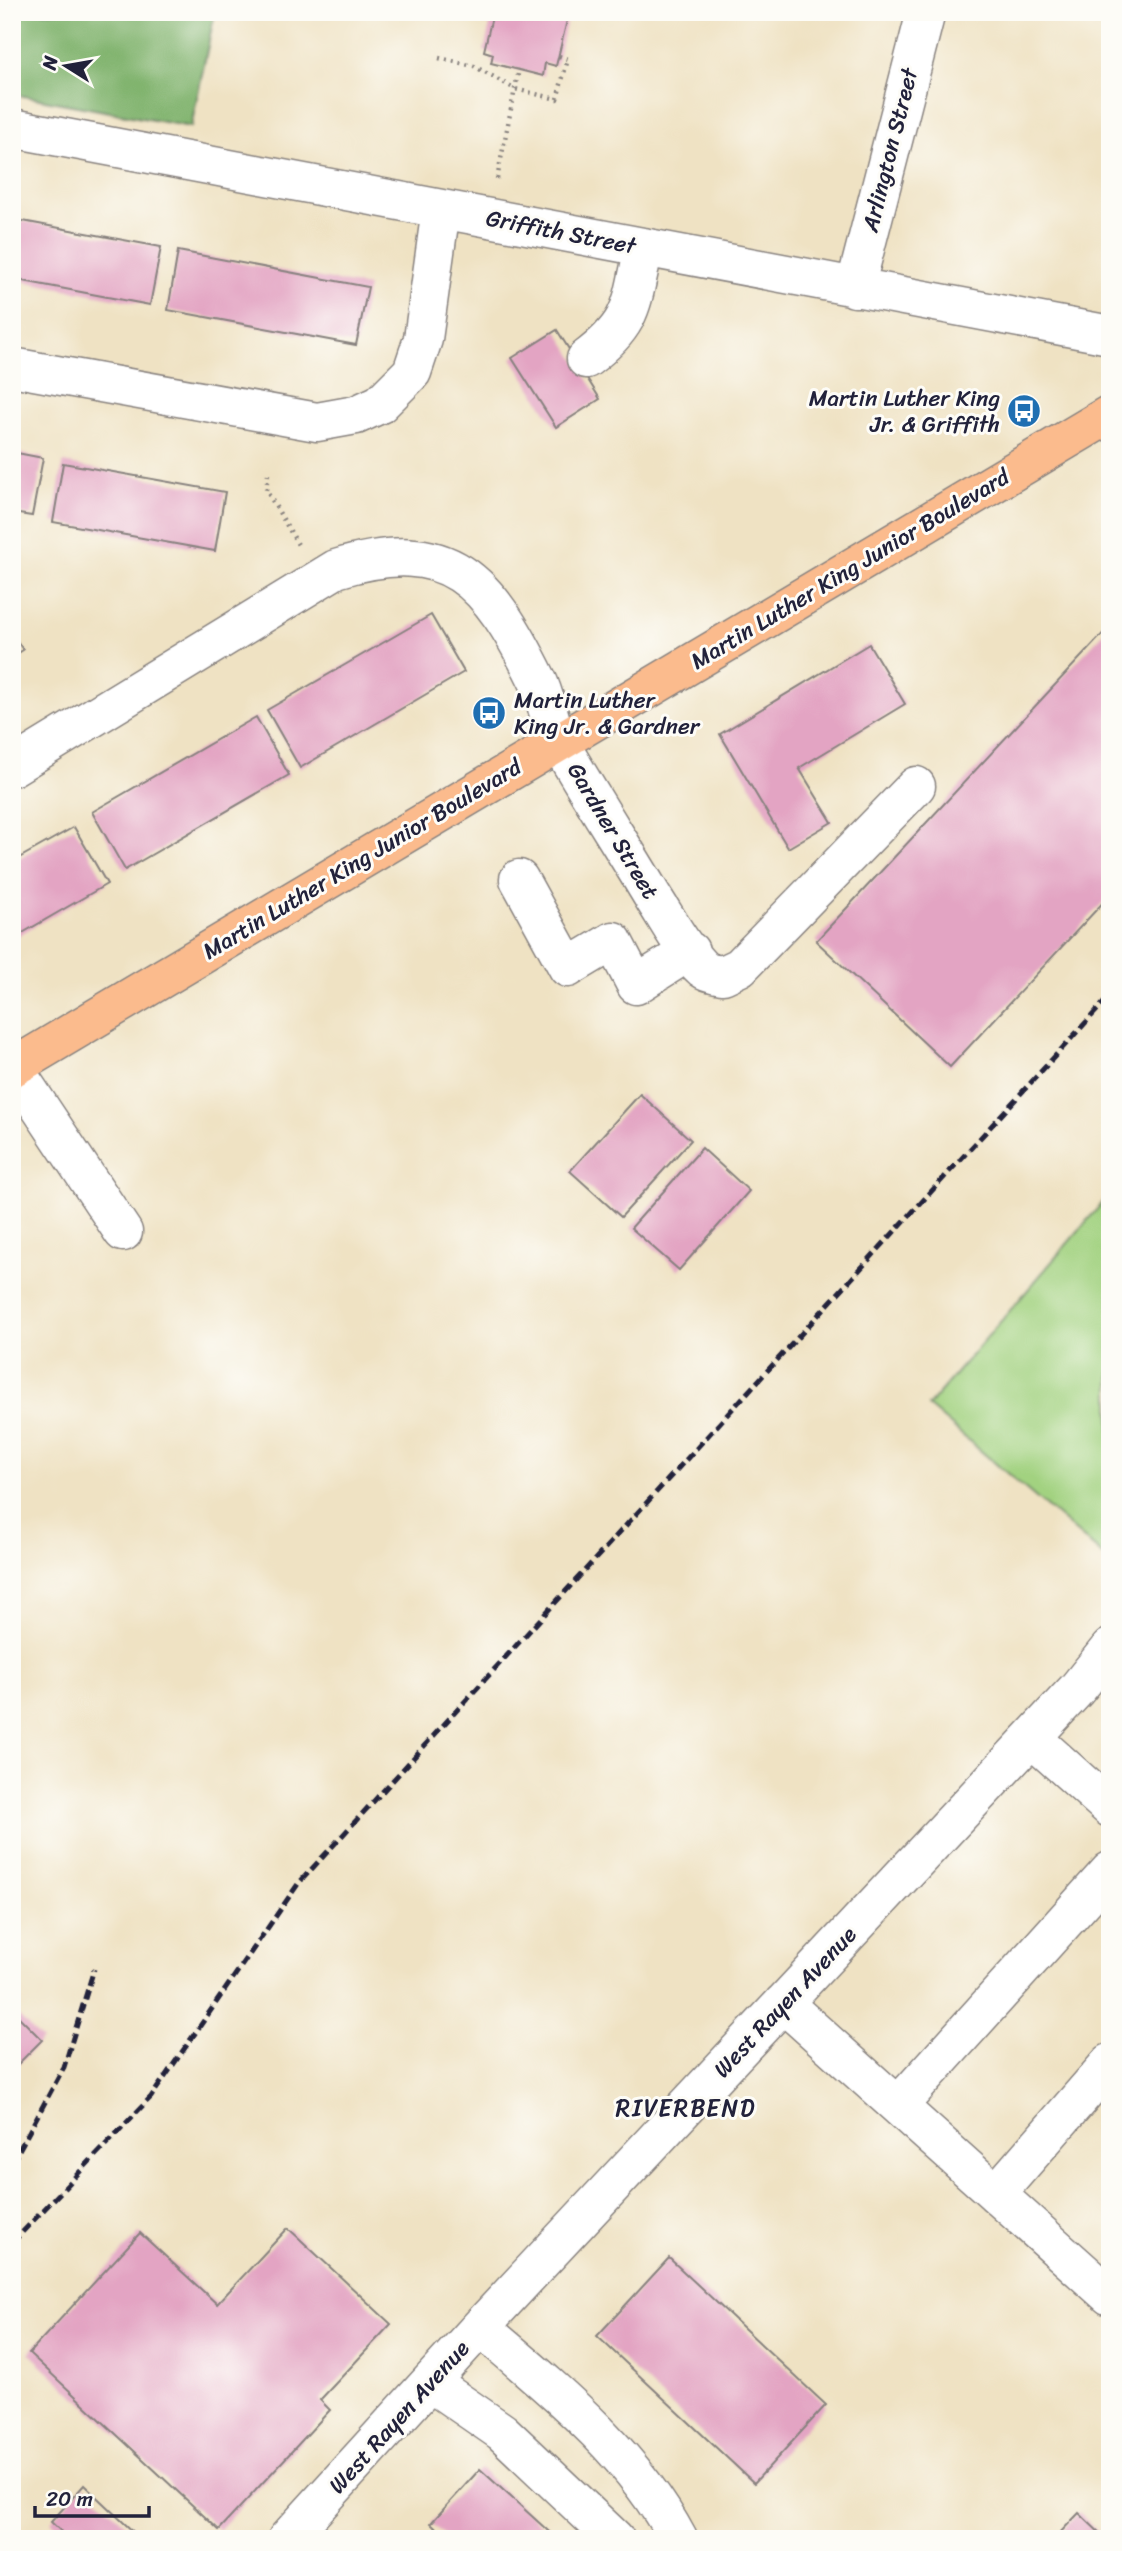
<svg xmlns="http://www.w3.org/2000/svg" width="1122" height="2551" viewBox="0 0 1122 2551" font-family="Sriracha,sans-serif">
<rect width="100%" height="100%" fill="#fdfcf7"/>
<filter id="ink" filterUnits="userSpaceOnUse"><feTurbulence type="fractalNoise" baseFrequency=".0143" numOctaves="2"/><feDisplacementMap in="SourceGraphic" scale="14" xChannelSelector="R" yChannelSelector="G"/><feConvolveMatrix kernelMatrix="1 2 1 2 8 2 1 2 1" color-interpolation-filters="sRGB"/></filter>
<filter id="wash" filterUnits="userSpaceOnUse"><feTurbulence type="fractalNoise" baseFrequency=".00686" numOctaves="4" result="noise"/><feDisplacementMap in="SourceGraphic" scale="28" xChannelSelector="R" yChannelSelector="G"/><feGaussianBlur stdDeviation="1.57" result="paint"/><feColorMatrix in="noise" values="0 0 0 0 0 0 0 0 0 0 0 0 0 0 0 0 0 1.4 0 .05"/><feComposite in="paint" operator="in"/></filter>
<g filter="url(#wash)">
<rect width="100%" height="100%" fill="#efe2c3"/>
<!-- green -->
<path fill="#a2d280" stroke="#627a5e" stroke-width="2" d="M1110 1194V1561L928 1406Z"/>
<!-- forest -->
<path fill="#81b46e" stroke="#526b54" stroke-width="2" d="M12 12H215L191 127 12 94Z"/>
<g id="blocks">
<!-- building -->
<path fill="#e3a4c3" d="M493 12H569L556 66 545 63 543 76 491 63 493 54 484 51Z
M12 219 161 247 150 305 12 279Z
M178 251 368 287 356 345 168 310Z
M557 330 600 399 556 427 512 358Z
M12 452 43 458 32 516 12 513Z
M63 463 225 492 215 551 53 522Z
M431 615 464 672 300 768 267 710Z
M1110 626V895L950 1067 816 941Z
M12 633 23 650 12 657Z
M869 644 905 704 799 768 832 822 788 848 720 734Z
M256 717 289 775 125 870 92 812Z
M74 827 107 884 12 939V862Z
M640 1094 691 1140 621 1217 570 1171Z
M702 1148 749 1191 679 1270 631 1228Z
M12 2010 42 2040 12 2070Z
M288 2228 391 2324 320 2400 330 2410 219 2530 29 2353 140 2233 217 2304Z
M669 2258 826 2405 754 2483 597 2336Z
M480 2469 557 2539H448L431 2523Z
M84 2485 141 2539H69L51 2522Z
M1079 2513 1106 2539H1054Z"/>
</g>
</g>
<g filter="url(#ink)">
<use href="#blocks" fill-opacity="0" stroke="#88827f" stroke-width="2"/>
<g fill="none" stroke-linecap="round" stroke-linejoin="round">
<!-- minor casing -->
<g stroke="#88827f" stroke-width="41">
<path id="minor" d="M12 128 1110 335
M855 288 926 12
M586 359C635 322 631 304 644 247
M12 367 317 422 356 415 380 404 412 372 423 339 441 209
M12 767 336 569C450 534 488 580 537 679 547 699 549 724 560 744 590 796 623 847 654 899 667 919 686 954 703 969 708 973 717 974 723 975L740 967 916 786
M519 879 568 968 613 941 636 985 690 951
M13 1067 123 1232
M1032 1738 1110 1808
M783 2003 1110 2296
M898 2106 1110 1871
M996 2194 1110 2063
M480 2327C554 2390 632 2452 678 2539
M431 2383 502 2432 615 2539
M287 2539 480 2327 1077 1689 1110 1648"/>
</g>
<!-- major casing -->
<g stroke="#88827f" stroke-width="41">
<path id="major" d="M12 1068 1110 414"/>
</g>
<!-- path -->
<path stroke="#88827f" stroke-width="4.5" stroke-dasharray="2 5" stroke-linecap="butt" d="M439 58 474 66 515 89 557 99 568 59 559 56
M497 179 519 69
M268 474 266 490 300 548"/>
<!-- minor -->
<use href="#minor" stroke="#fff" stroke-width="38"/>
<!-- major -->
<use href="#major" stroke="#fbbb8d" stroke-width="38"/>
<!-- rail -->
<path stroke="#22223b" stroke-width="5" stroke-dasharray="10 5" stroke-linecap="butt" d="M12 2163 64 2067 94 1969
M12 2243 151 2097 298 1884 1110 996"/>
</g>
</g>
<!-- icons -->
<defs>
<g id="bus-disc" transform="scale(1.75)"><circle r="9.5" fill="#1f6fb2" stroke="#fdfcf7"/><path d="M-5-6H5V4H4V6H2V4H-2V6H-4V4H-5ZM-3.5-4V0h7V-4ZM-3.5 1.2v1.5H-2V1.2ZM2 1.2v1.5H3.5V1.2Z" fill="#fff"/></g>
</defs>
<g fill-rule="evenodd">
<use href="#bus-disc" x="1024" y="411"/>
<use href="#bus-disc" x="489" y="713"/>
</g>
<g text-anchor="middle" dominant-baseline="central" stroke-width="6" stroke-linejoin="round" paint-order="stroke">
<!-- street labels -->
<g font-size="23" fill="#22223b" stroke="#fdfcf7">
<text transform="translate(890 150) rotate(-76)">Arlington Street</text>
<text transform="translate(561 232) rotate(11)">Griffith Street</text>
<text transform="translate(850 569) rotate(-31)">Martin Luther King Junior Boulevard</text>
<text transform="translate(613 831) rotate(59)">Gardner Street</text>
<text transform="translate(362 859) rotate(-31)">Martin Luther King Junior Boulevard</text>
<text transform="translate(785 2002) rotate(-47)">West Rayen Avenue</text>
<text transform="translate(399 2417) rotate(-48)">West Rayen Avenue</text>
</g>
<!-- poi labels -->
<g font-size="23" fill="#22223b" stroke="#fdfcf7" text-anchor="end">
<text x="1000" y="398">Martin Luther King<tspan x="1000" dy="26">Jr. &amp; Griffith</tspan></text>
<text x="514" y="700" text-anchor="start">Martin Luther<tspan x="514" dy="26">King Jr. &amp; Gardner</tspan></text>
</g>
<!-- neighbourhood labels -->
<g font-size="24" letter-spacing="2" fill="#22223b" stroke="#fdfcf7">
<text x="686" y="2108">RIVERBEND</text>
</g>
</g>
<!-- margin -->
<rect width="1122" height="2551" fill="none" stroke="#fdfcf7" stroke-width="42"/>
<!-- north arrow -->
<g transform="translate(66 66) rotate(281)" stroke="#fdfcf7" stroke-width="5" paint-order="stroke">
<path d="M0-5L12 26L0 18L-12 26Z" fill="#22223b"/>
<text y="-10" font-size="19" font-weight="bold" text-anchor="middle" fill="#22223b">N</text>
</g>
<!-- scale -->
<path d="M35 2506v10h114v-10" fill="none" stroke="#22223b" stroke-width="3.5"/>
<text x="46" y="2506" font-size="21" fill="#22223b" stroke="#fdfcf7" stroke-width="5" paint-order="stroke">20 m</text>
</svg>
